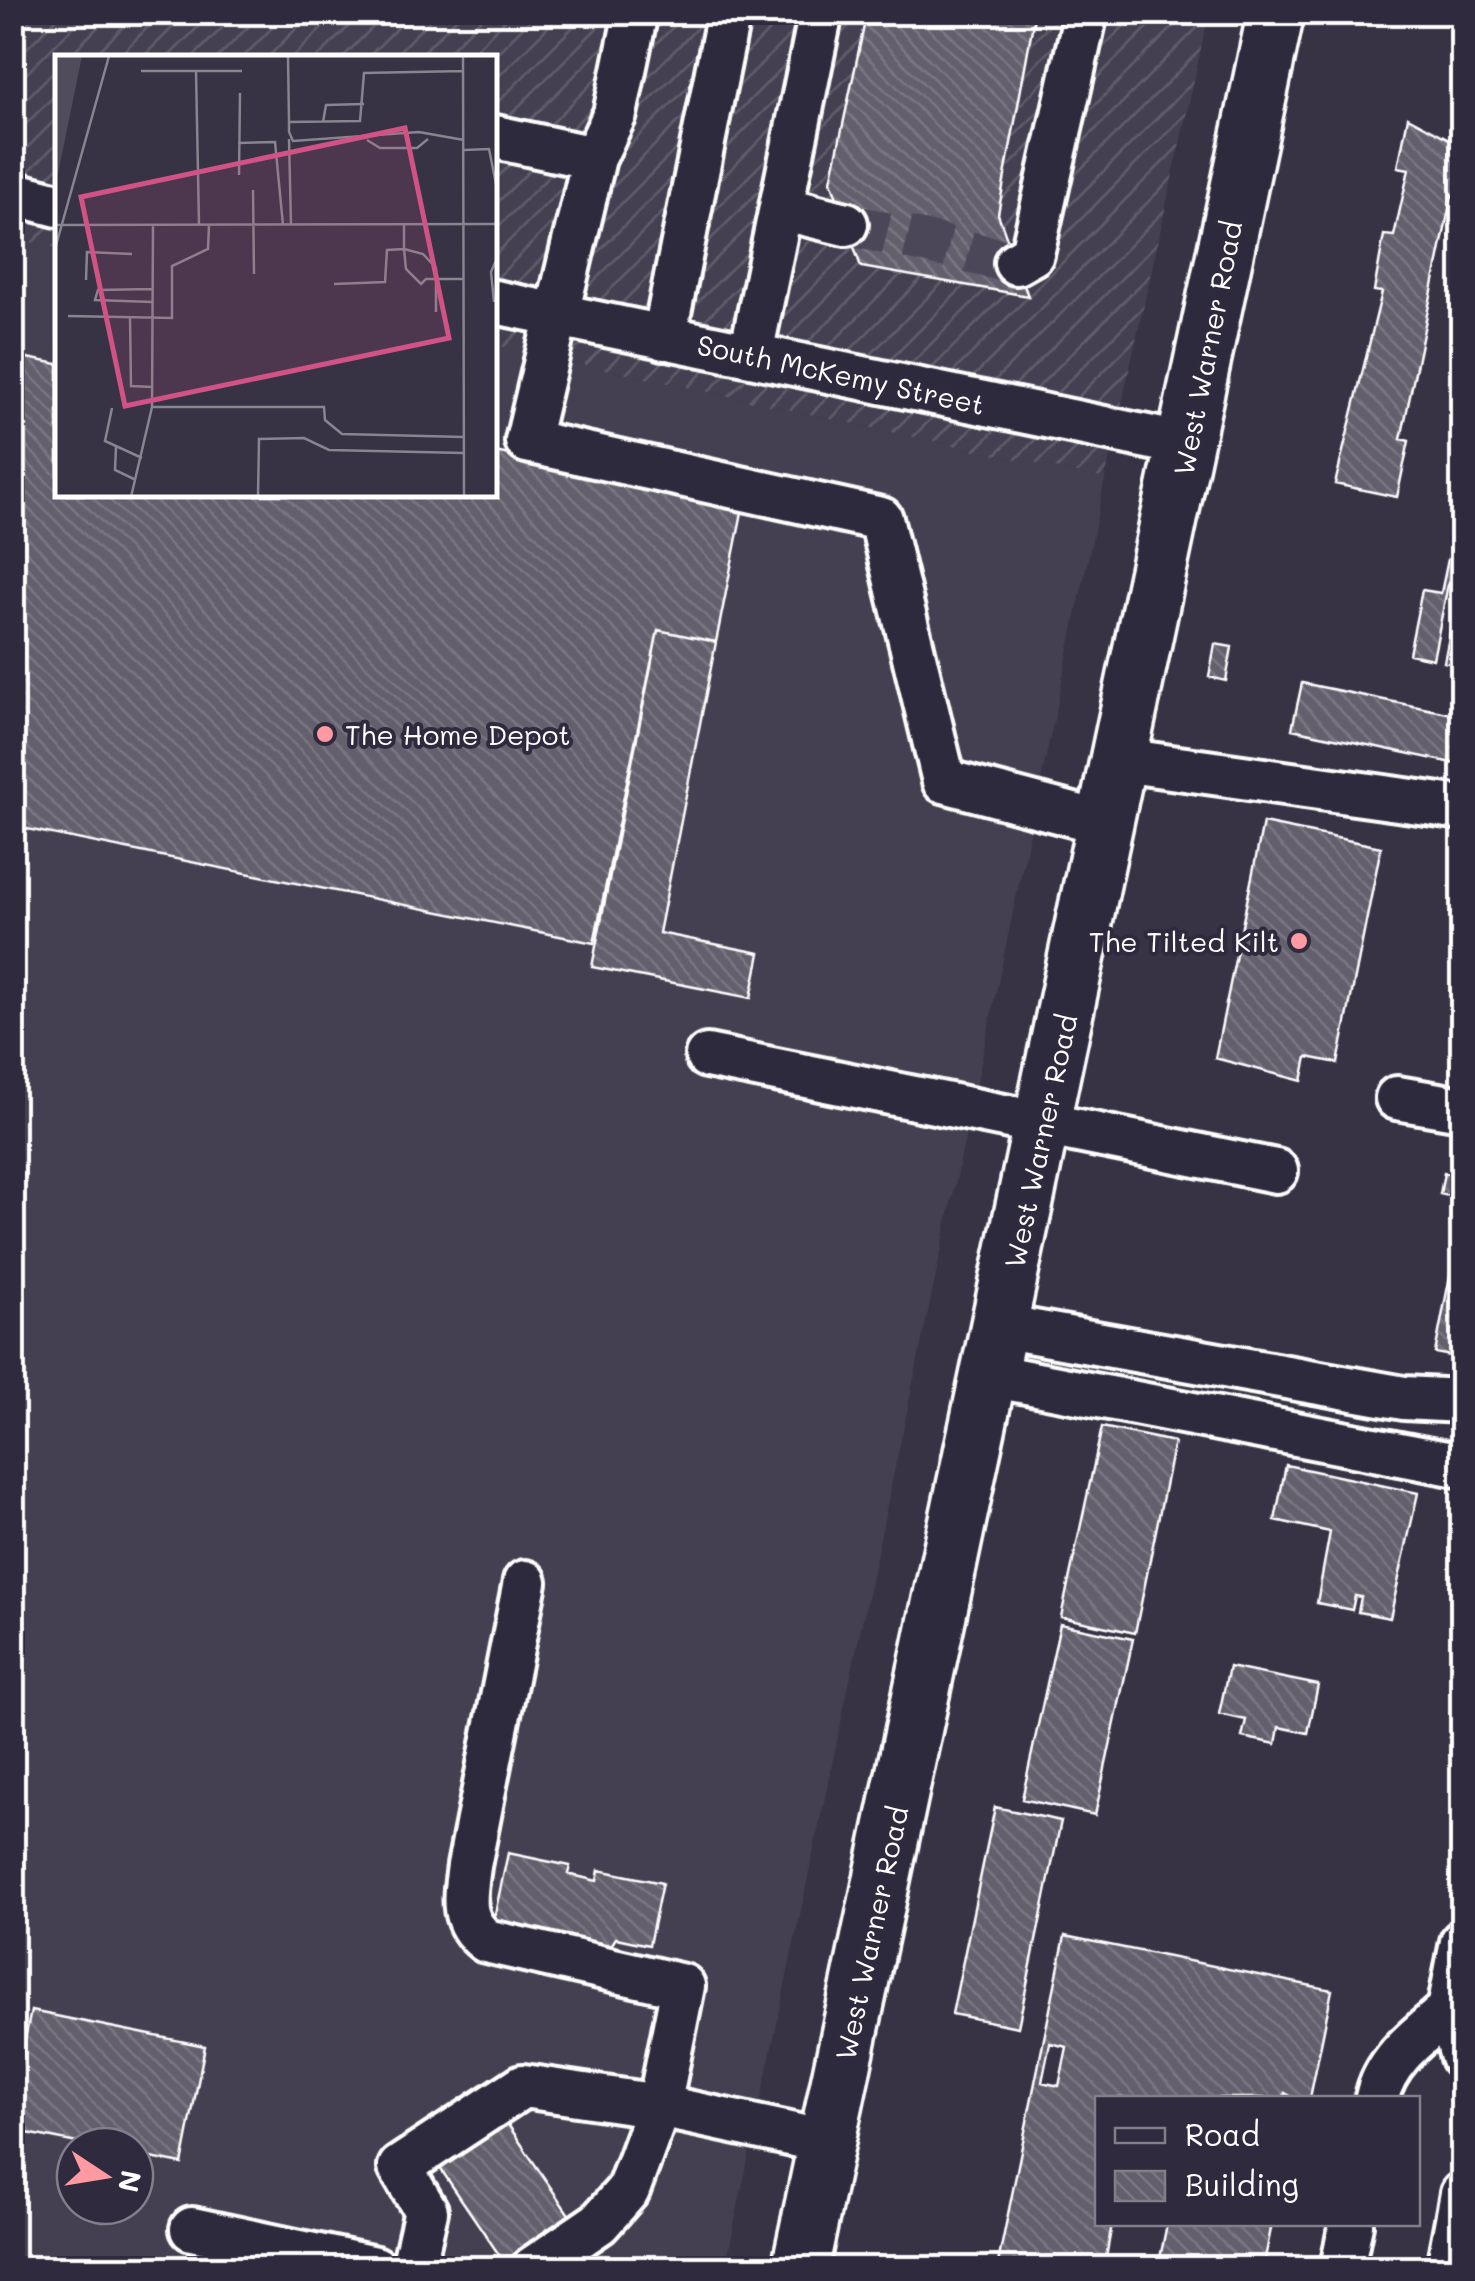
<svg xmlns="http://www.w3.org/2000/svg" width="1475" height="2281" viewBox="0 0 1475 2281" font-family="Mali,sans-serif">
<defs>
<pattern id="industrial-furrows" width="10" height="10" patternUnits="userSpaceOnUse" patternTransform="scale(2.5)"><rect width="10" height="10" fill="#444051"/><path d="M-1 1l2-2M0 10L10 0M9 11l2-2" fill="none" stroke="#605d6b"/></pattern>
<pattern id="building-back-hatch" width="6" height="6" patternUnits="userSpaceOnUse" patternTransform="scale(2.5)"><rect width="6" height="6" fill="#635f6d"/><path d="M-1 5l2 2M0 0l6 6M5-1l2 2" fill="none" stroke="#7a7783"/></pattern>
</defs>
<rect width="100%" height="100%" fill="#373345"/>
<filter id="ink" filterUnits="userSpaceOnUse"><feTurbulence type="fractalNoise" baseFrequency=".01" numOctaves="2"/><feDisplacementMap in="SourceGraphic" scale="20" xChannelSelector="R" yChannelSelector="G"/><feConvolveMatrix kernelMatrix="1 2 1 2 8 2 1 2 1" color-interpolation-filters="sRGB"/></filter>
<g filter="url(#ink)">
<!-- built -->
<path fill="#444051" fill-rule="evenodd" d="M13 238 57 248 58 495H495V345L1105 479 725 2268H13ZM75 2146H135V2206H75Z"/>
<!-- industrial -->
<path fill="url(#industrial-furrows)" d="M13 13H1209L1105 479 495 345V58H58L57 248 13 238Z"/>
<!-- building -->
<path fill="url(#building-back-hatch)" stroke="#fff" stroke-width="2.5" fill-rule="evenodd" d="M867 12H1035L998 214 1028 296 861 267 831 181Z
M1408 117 1462 146V201L1452 195 1401 439 1409 441 1397 497 1335 484 1382 292 1374 291 1384 235 1394 236 1409 169 1398 167Z
M12 355 58 364V495H495V452L744 502 716 642 658 630 594 943 12 826Z
M1462 492V516L1433 659 1409 654 1422 590 1441 593Z
M1462 573V666L1444 662Z
M658 630 716 642 659 933 760 953 751 998 592 967Z
M1215 644 1232 647 1226 681 1209 677Z
M1302 683 1462 716V765L1292 729Z
M1263 823 1381 847 1338 1063 1307 1057 1302 1081 1215 1058Z
M1444 1173 1462 1177V1199L1440 1194Z
M1462 1214V1358L1435 1353Z
M1102 1427 1174 1442 1135 1633 1061 1617Z
M1286 1465 1418 1493 1390 1618 1358 1612 1361 1597 1355 1596 1352 1610 1317 1603 1330 1532 1275 1520Z
M1060 1624 1133 1639 1095 1815 1022 1799Z
M1229 1667 1318 1685 1308 1733 1279 1727 1276 1744 1242 1737 1246 1720 1219 1714Z
M995 1807 1061 1821 1018 2027 952 2014Z
M508 1853 570 1866 568 1874 597 1881 599 1870 662 1883 649 1945 616 1938 610 1947 493 1923Z
M1065 1936 1332 1990 1310 2098H1294L1285 2093 1284 2098H1098V2224H1112L1105 2263 1132 2268H997ZM1050 2043 1067 2047 1059 2086 1042 2082Z
M31 2011 205 2046 182 2164 135 2155V2146H92L12 2130V2100Z
M507 2123 605 2268H508L440 2168Z
M1167 2224H1272L1263 2268H1158Z"/>
<g fill="none" stroke-linecap="round" stroke-linejoin="round">
<!-- minor-tunnel -->
<path stroke="#4b4758" stroke-width="42" stroke-dasharray="42 21" stroke-linecap="butt" d="M846 224 1016 263"/>
<!-- minor casing -->
<g stroke="#fff" stroke-width="50">
<path id="minor" d="M636 12 615 114 594 158 527 441 881 519 944 781 1107 824
M495 137 594 158
M12 193 58 205
M781 208 846 224
M1016 263 1032 254 1086 12
M495 302 1186 445
M664 338 729 12
M751 354 821 12
M1121 760 1462 808
M707 1056 1276 1171
M1397 1098 1462 1109
M1000 1326 1404 1398 1462 1401
M990 1375 1462 1466
M525 1582 469 1866C465 1897 459 1920 486 1941L683 1986 659 2106 826 2142
M1462 1942 1449 2010 1462 2057
M1377 2098C1385 2059 1420 2035 1449 2010
M192 2229 375 2268
M413 2268 426 2211 400 2167 523 2086 659 2106 628 2190 599 2223 533 2268
M1342 2268 1351 2224
M1448 2268 1462 2194"/>
</g>
<!-- major casing -->
<g stroke="#fff" stroke-width="62">
<path id="major" d="M800 2268 1276 12"/>
</g>
<!-- minor -->
<use href="#minor" stroke="#2f2a3d" stroke-width="42"/>
<!-- major -->
<use href="#major" stroke="#2f2a3d" stroke-width="55"/>
</g>
</g>
<!-- markers -->
<g fill="#ff9aa2" stroke="#2f2a3d" stroke-width="4">
<circle cx="325" cy="734" r="10"/>
<circle cx="1299" cy="941" r="10"/>
</g>
<g text-anchor="middle" dominant-baseline="central" stroke-width="8" stroke-linejoin="round" paint-order="stroke">
<!-- street labels -->
<g font-size="28" fill="#fff" stroke="#2f2a3d">
<text transform="translate(1207 348) rotate(-79)">West Warner Road</text>
<text transform="translate(841 374) rotate(12)">South McKemy Street</text>
<text transform="translate(1040 1141) rotate(-78)">West Warner Road</text>
<text transform="translate(871 1933) rotate(-78)">West Warner Road</text>
</g>
<!-- poi labels -->
<g font-size="28" fill="#fff" stroke="#2f2a3d" text-anchor="start">
<text x="345" y="734">The Home Depot</text>
<text x="1279" y="941" text-anchor="end">The Tilted Kilt</text>
</g>
</g>
<!-- overview -->
<g transform="translate(55 55)">
<rect width="442" height="442" fill="#373345"/>
<path d="M0 1H27L0 133Z" fill="#514c5c"/>
<path fill="none" stroke="#87858f" stroke-width="2.5" d="M233 1 234 67M408 1 409 442M86 16H141M409 16 309 18 305 66 234 67V77L238 86 364 77 409 85M268 67 271 50 309 49M234 84 236 170M312 85 325 93H362L373 84M183 88 220 87 228 170M409 95 434 94 443 139M184 120 185 38M198 135 199 219M144 169 141 16H187M0 170 443 169M0 194 54 1M31 225 32 197 77 199M279 229 330 227 332 195 349 194V170M98 234 43 235 40 245 98 247M439 247 436 217 443 201M381 257V213L368 199 349 194 351 214 366 229 371 224H409M13 261 117 263V211L153 194 154 170M75 262 76 331 98 332M97 352H269L270 365 287 379 409 382M57 353 50 386 87 403M61 392 60 415 81 425M76 442 97 352 98 170M203 442 204 384 249 383 274 395 409 398"/>
<path fill="#d15284" fill-opacity="0.15" stroke="#d15284" stroke-width="5" d="M350 73 394 283 70 351 26 142Z"/>
<rect width="442" height="442" fill="none" stroke="#fff" stroke-width="5"/>
</g>
<!-- margin -->
<rect width="1475" height="2281" fill="none" stroke="#2f2a3d" stroke-width="50"/>
<rect x="25" y="25" width="1425" height="2231" fill="none" stroke="#fff" stroke-width="4" filter="url(#ink)"/>
<!-- legend -->
<rect x="1095" y="2096" width="325" height="130" fill="#2f2a3d" stroke="#827f8b" stroke-width="2.5"/>
<rect x="1115" y="2128" width="50" height="15" fill="#2f2a3d" stroke="#827f8b" stroke-width="2.5"/>
<text x="1185" y="2146" font-size="30" fill="#ffffff">Road</text>
<rect x="1115" y="2171" width="50" height="30" fill="url(#building-back-hatch)" stroke="#827f8b" stroke-width="2.5"/>
<text x="1185" y="2196" font-size="30" fill="#ffffff">Building</text>
<!-- north arrow -->
<g transform="translate(105 2176) rotate(102)"><circle r="48" fill="#2f2a3d" stroke="#827f8b" stroke-width="2.5"/>
<path d="M0-8L18 38L0 25L-18 38Z" fill="#ff9aa2"/>
<text y="-15" font-size="28" font-weight="bold" text-anchor="middle" fill="#ffffff">N</text>
</g>
</svg>
